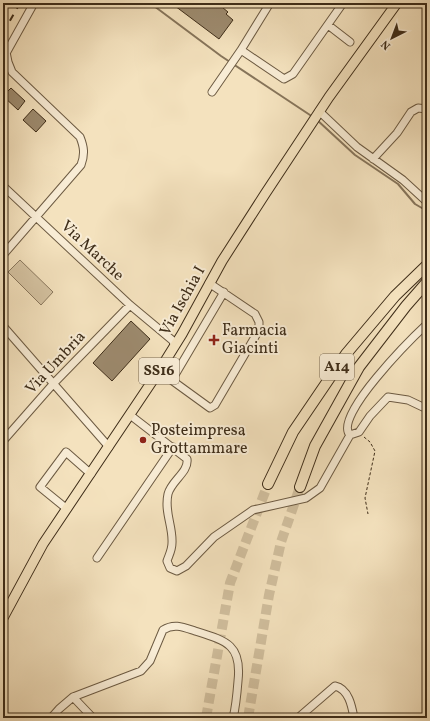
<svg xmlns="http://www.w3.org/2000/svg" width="430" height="721" viewBox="0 0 430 721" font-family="Vollkorn,serif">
<rect width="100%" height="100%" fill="#f4e2be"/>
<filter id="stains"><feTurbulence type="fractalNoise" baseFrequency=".005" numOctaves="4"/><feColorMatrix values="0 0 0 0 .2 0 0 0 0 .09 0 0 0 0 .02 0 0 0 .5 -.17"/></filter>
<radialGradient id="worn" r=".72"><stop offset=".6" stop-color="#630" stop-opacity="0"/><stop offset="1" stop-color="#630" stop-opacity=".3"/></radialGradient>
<!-- park -->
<path fill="#d5c3a2" stroke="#8a785e" d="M20 260 53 292 41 305 8 272Z"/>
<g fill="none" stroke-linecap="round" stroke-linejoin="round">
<!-- stream -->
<path stroke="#86745a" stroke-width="2" d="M150 3 221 56 313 117
M316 119 355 155 398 184 415 204 427 211"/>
</g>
<!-- building -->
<path fill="#9d8b6f" stroke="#3e2d19" d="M171 3H217L228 12 226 14 233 20 219 39Z
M11 88 25 101 18 110 3 96Z
M33 109 46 121 36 132 23 120Z
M131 321 150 339 112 381 93 363Z"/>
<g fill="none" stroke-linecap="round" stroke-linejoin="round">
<!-- highway-tunnel -->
<path stroke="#d0be9d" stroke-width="10" stroke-dasharray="10 5" stroke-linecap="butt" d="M206 718 230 583 268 484
M248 718 269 595 281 542 300 487"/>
<!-- minor casing -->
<g stroke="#6c5a42" stroke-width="9">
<path id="minor" d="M270 3 241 50 284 79 293 74 343 3
M3 8 6 3
M328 25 350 42
M5 55 34 3
M212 92 241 50
M319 111 357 147 403 180 427 202
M373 159 397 133 411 112 418 108 427 109
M3 186 130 305 172 340 175 345
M3 255 81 165C85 154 84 147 80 137L12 72 8 62 6 52
M427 324C413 337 332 417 350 435L359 432 370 416 388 397 408 400 427 409
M3 326 109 447
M159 371 210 408 215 405 259 330V322L255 314 209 283
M172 380 224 292
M130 415 187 459C189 472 171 481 168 494 164 512 173 526 172 543 172 550 169 555 167 561L170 568 177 571 186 566 214 537 253 510 306 498 320 488 350 435
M3 441 54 383 130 305
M67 509 40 487 66 452 91 474
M97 558 173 447
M73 697 93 718
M51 718 59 709 73 697 141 671 150 661 163 630C174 623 183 627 195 631 227 641 242 645 238 681 237 694 236 706 233 718
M298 718 335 686C349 689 352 707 354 718"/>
</g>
<!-- major casing -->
<g stroke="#3e2d19" stroke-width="11">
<path id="major" d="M3 618 43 544 159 371 182 334 222 261 265 194 329 97 397 3"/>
</g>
<!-- highway casing -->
<g stroke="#3e2d19" stroke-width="12">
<path id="highway" d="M268 484 293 432 346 354 395 296 427 265
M300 487 315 446 359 367 406 306 427 282"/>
</g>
<!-- path -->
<path stroke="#3e2d19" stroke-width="1" stroke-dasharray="3 2" stroke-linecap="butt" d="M364 437 370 442 375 451 365 498 368 514"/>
<!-- minor -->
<use href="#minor" stroke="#f8ecd5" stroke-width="7"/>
<!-- major -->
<use href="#major" stroke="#f4e2be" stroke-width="9"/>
<!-- highway -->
<use href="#highway" stroke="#f4e2be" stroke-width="10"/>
<!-- rail -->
<path stroke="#3e2d19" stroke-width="2" stroke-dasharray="7 7" stroke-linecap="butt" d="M3 33 20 3"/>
</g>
<!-- markers -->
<g fill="#8f2418" stroke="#f8ecd5" stroke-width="1.5">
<path d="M212 334h4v4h4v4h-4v4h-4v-4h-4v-4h4z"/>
<circle cx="143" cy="440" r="4"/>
</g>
<g text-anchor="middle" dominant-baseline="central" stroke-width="4" stroke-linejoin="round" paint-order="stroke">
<!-- shield labels -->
<g fill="#f8ecd5" stroke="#766651" stroke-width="1">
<rect x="320" y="354" width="34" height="26" rx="3"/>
<rect x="139" y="358" width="40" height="26" rx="3"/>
</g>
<g font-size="15" font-weight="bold" fill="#3e2d19">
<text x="337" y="367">A14</text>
<text x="159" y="371">SS16</text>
</g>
<!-- street labels -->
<g font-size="16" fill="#3e2d19" stroke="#f8ecd5">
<text transform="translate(92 251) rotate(43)">Via Marche</text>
<text transform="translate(183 301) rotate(-61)">Via Ischia I</text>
<text transform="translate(56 363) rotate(-47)">Via Umbria</text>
</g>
<!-- poi labels -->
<g font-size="16" fill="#3e2d19" stroke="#f8ecd5" text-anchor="start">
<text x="222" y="331">Farmacia<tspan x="222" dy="18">Giacinti</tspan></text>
<text x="151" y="431">Posteimpresa<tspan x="151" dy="18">Grottammare</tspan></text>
</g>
</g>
<!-- margin -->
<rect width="430" height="721" fill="none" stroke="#f4e2be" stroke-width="16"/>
<rect x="4" y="4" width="422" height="713" fill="none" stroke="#3e2d19" stroke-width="2"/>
<rect x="8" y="8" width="414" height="705" fill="none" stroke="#3e2d19"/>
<!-- north arrow -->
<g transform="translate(392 38) rotate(222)" stroke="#f8ecd5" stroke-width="3" paint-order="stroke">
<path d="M0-3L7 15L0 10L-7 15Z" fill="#3e2d19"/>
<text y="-6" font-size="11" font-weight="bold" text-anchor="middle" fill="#3e2d19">N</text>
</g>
<rect width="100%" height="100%" filter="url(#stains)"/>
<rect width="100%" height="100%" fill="url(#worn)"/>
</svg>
